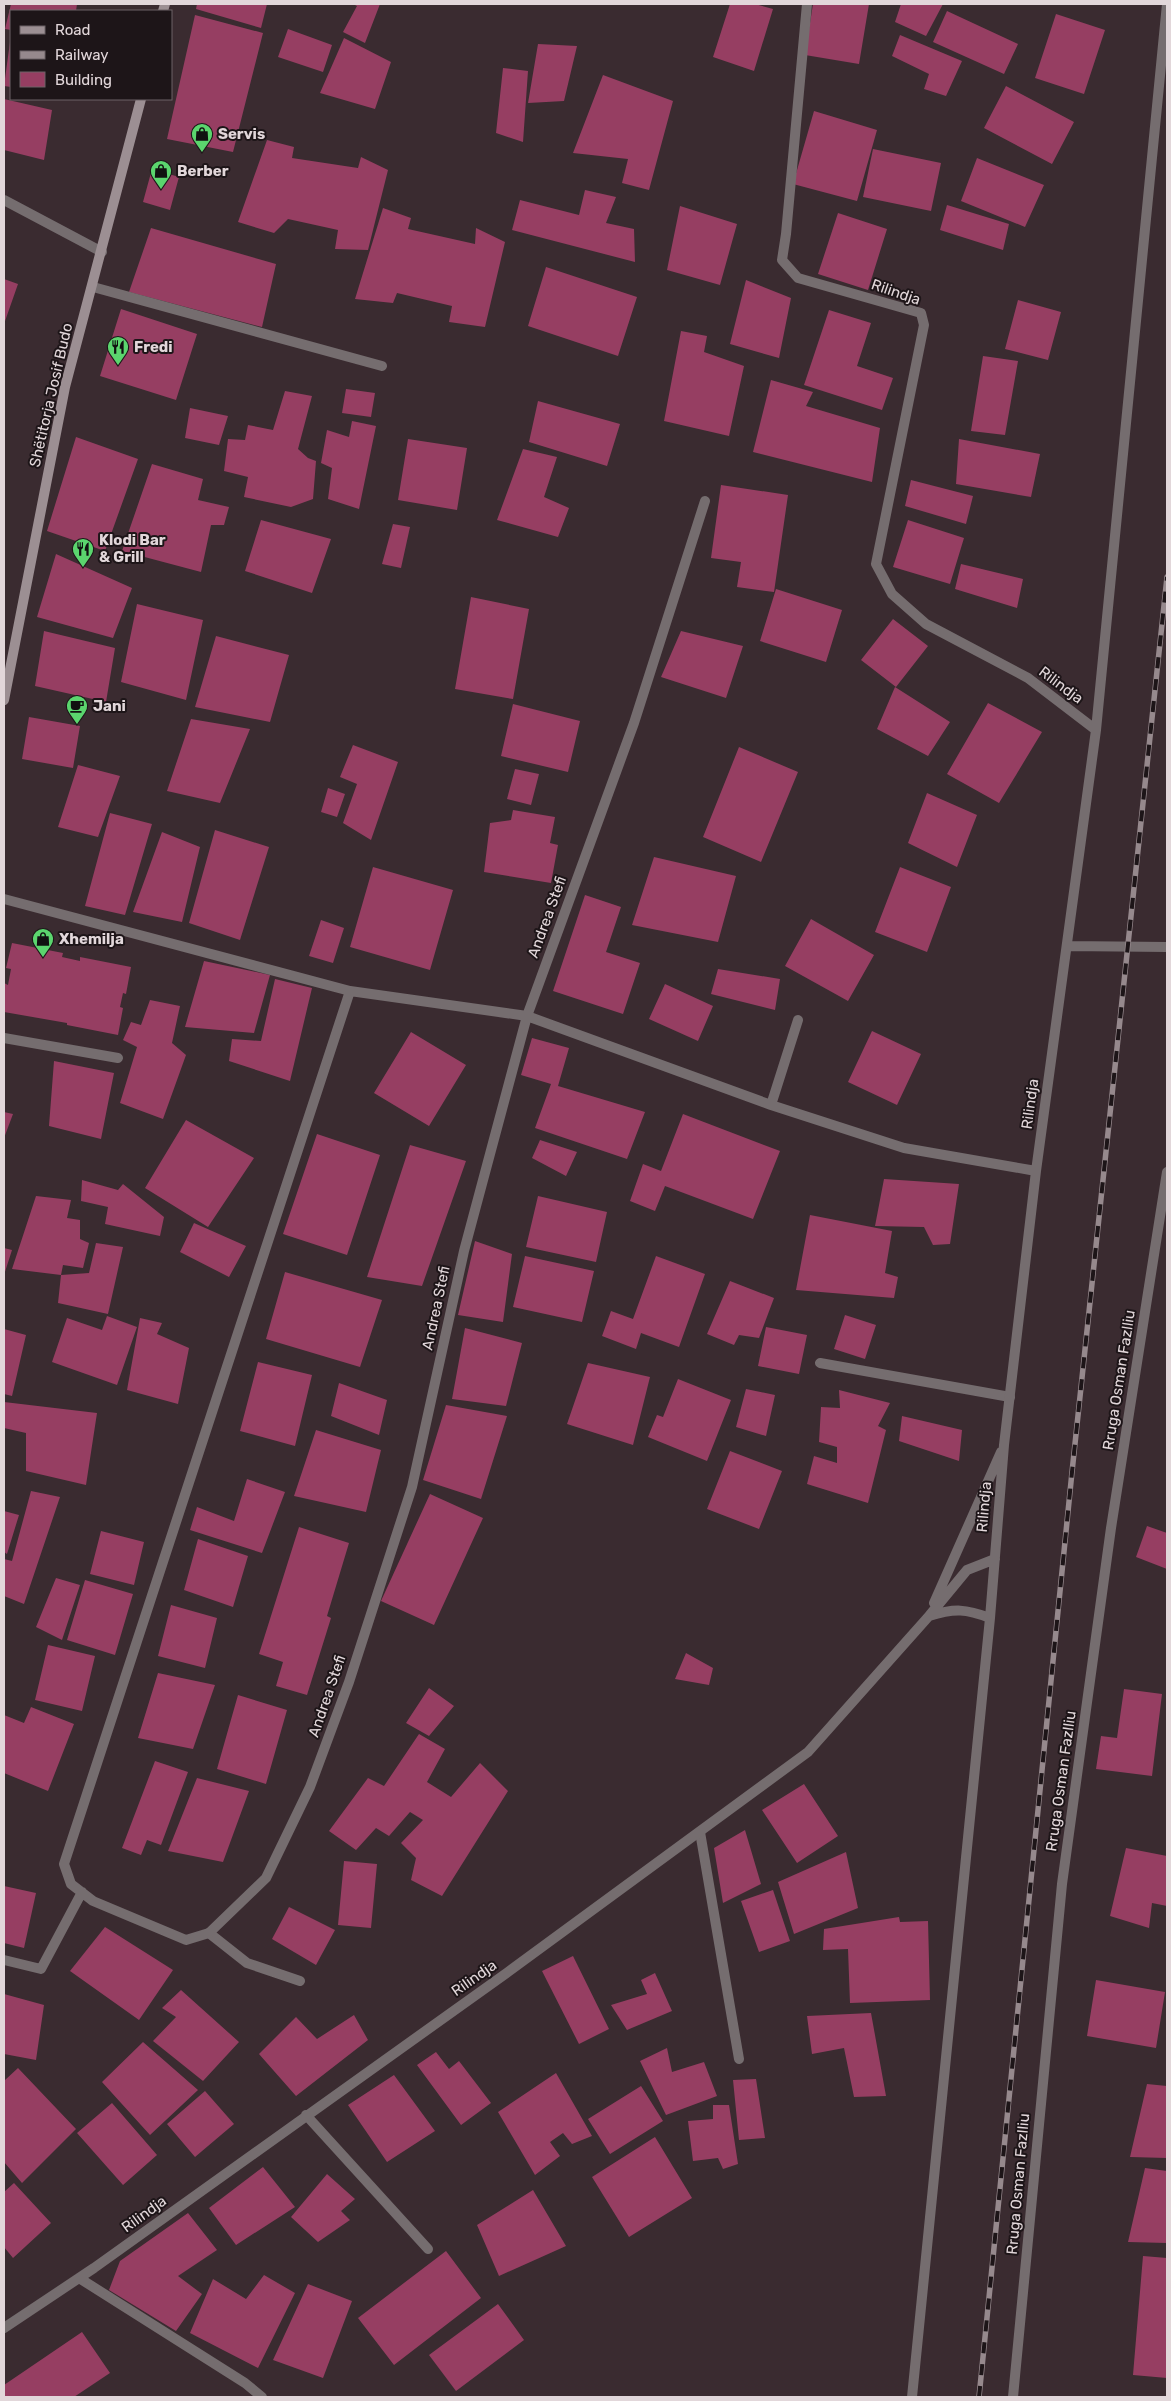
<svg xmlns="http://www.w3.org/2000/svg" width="1171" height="2401" viewBox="0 0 1171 2401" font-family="Rubik,sans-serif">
<rect width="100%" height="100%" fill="#3a2b30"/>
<!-- building -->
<path fill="#963e62" d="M11 4H77L76 11H11V30L5 29Z
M197 4H267L261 28 196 9Z
M353 4H380L365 43 343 32 357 6Z
M730 4H755L773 9 754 71 713 57Z
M813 4H869L859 64 805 55Z
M901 4H943L926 36 895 22Z
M947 11 1018 44 1004 74 933 42Z
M1056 14 1105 30 1084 94 1035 78Z
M195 15 263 33 233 152 167 139Z
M288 29 332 45 323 72 278 57Z
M900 35 962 61 946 96 924 89 929 74 892 56Z
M344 38 391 62 375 109 320 93Z
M10 42H11V87L4 86Z
M538 44 577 46 564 101 528 103Z
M503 68 528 71 523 142 496 133Z
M603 75 673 101 649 190 622 183 628 159 573 153Z
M1006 86 1074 122 1052 164 984 128Z
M4 99 52 110 44 160 4 150Z
M814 111 877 130 857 201 793 184Z
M267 140 294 147 292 158 358 168 361 157 388 170 368 250 335 249 338 230 288 219 274 233 238 222Z
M873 149 941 163 931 211 863 197Z
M977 158 1044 185 1025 227 961 201Z
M152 169 179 177 170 210 143 202Z
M585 190 616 197 606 223 634 229 635 262 512 230 520 200 579 215Z
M947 205 1009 224 1003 250 940 230Z
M680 206 737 224 720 285 667 270Z
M383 208 411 218 408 229 475 244 476 228 505 242 485 327 449 322 452 306 397 293 393 303 355 299Z
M838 213 887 229 868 290 818 274Z
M151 228 276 264 262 327 129 292Z
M546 267 637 297 618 356 528 326Z
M4 279 18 284 4 324Z
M746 280 791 298 779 358 730 344Z
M1018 300 1061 312 1048 360 1005 349Z
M121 309 197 334 176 400 100 376Z
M829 310 871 323 857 366 893 378 882 410 804 385Z
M681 331 707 336 704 352 744 366 729 436 664 421Z
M983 356 1018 361 1005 435 971 431Z
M771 380 813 392 806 406 880 428 872 482 753 452Z
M346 389 375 393 371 417 342 413Z
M285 391 312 396 298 449 308 458 316 461 313 499 291 507 244 497 248 477 224 471 228 439 245 440 248 425 273 430Z
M538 401 620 424 607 466 529 442Z
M190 408 228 416 219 445 185 438Z
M352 421 376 426 359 509 328 499 332 468 321 463 327 430 349 437Z
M76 437 138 459 105 551 47 531Z
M408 439 467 448 457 510 398 500Z
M959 439 1040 454 1031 497 956 484Z
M523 449 557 457 544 497 569 508 558 537 497 520Z
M152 464 203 479 198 500 229 507 224 525H211L201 572 122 551Z
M911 480 973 496 966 524 905 506Z
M721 485 788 495 774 592 737 587 741 562 711 558Z
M261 520 331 539 312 593 245 571Z
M908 520 964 538 950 584 893 567Z
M393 524 410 527 401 568 382 564Z
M56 554 132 588 113 638 37 617Z
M961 564 1023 579 1017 608 955 589Z
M776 589 842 610 826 662 760 641Z
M471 597 529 609 513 699 455 689Z
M137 604 203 620 186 700 121 682Z
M893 619 928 646 896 687 861 660Z
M44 631 115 648 106 702 35 686Z
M681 631 743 646 726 698 661 677Z
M216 636 289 655 270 722 195 707Z
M895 687 950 722 928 756 877 729Z
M988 703 1042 732 999 803 947 774Z
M513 704 580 721 568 772 501 756Z
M29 717 80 726 73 768 22 759Z
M191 719 250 729 220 803 167 791Z
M353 745 398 762 371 840 343 823 357 784 340 777Z
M739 747 798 772 761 862 703 837Z
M78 765 120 776 98 837 58 827Z
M515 769 539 774 531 805 507 799Z
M328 788 345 794 337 817 321 812Z
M927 793 977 815 957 867 908 843Z
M513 810 555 817 550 843 558 845 551 883 484 872 490 823 511 820Z
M110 813 152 824 125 915 85 906Z
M215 830 269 847 240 940 189 923Z
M162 832 200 847 182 922 133 912Z
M654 857 736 876 718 942 632 925Z
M373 867 453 890 430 970 350 947Z
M900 867 951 887 927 952 875 932Z
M585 895 621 907 606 952 640 963 623 1014 553 991Z
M811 919 874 955 848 1001 785 966Z
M321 920 344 928 333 963 309 956Z
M12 943 63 953 62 957 80 961V957L131 967 126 994 123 993 120 1007 123 1008 118 1035 67 1025V1023L4 1012V983L8 985 11 969 6 968Z
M204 961 270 975 254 1033 185 1027Z
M718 969 780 979 775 1010 711 994Z
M275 979 312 988 290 1081 229 1061 232 1039 261 1041Z
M665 984 713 1006 698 1041 649 1019Z
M150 1000 180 1006 172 1043 186 1055 163 1119 120 1103 137 1047 123 1040 131 1022 141 1025Z
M872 1031 921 1054 897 1105 848 1082Z
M411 1032 466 1065 429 1126 374 1093Z
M532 1038 569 1048 558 1086 645 1112 627 1159 535 1128 551 1084 521 1075Z
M54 1061 114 1073 101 1139 49 1126Z
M4 1112 13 1114 4 1138Z
M683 1114 780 1151 753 1219 665 1186 655 1211 630 1201 643 1164 661 1171Z
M186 1120 254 1158 208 1227 145 1188Z
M317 1134 380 1155 347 1255 283 1234Z
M540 1140 577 1152 566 1176 532 1158Z
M410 1145 466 1161 422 1286 367 1277Z
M884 1179 959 1184 950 1244 933 1245 924 1227 875 1226Z
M82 1180 118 1190 123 1184 164 1217 160 1236 105 1224 108 1207 81 1201Z
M36 1196 71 1200 67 1218 80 1220V1239L89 1243 83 1268 63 1265 61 1275 89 1273 96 1243 123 1247 108 1314 58 1303 61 1275 12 1269Z
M538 1196 607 1212 596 1262 526 1247Z
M810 1215 892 1231 885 1273 898 1277 894 1298 796 1290Z
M194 1223 246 1246 229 1277 180 1252Z
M475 1241 512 1254 503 1322 458 1315Z
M4 1248 12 1250 4 1275Z
M525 1256 594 1271 582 1322 513 1307Z
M656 1256 705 1274 679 1347 641 1333 636 1349 602 1336 611 1311 633 1319Z
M285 1272 382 1300 360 1367 266 1339Z
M730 1281 774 1298 759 1338 739 1335 734 1345 707 1334Z
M845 1315 876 1325 865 1359 834 1349Z
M107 1316 137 1327 117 1385 52 1362 67 1318 102 1330Z
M140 1318 162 1323 157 1334 189 1348 178 1404 127 1390Z
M766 1327 807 1335 799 1374 758 1366Z
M465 1328 522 1343 506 1406 452 1399Z
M4 1329 26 1335 12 1396 4 1394Z
M258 1362 312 1375 295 1446 240 1431Z
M588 1363 650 1377 633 1445 567 1424Z
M678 1379 731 1400 707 1461 648 1437 657 1415 663 1417Z
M339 1383 387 1400 379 1435 331 1416Z
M746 1389 775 1395 766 1436 736 1427Z
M839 1390 890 1403 878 1426 886 1430 868 1503 807 1484 814 1456 837 1463V1447L819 1442 821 1407 840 1408Z
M4 1402 97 1413 86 1485 26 1471V1433L4 1428Z
M446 1405 507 1416 481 1499 423 1480Z
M902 1416 962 1430 959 1461 899 1441Z
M316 1430 381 1450 366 1512 294 1496Z
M730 1451 782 1471 759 1529 707 1509Z
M247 1479 285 1492 262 1553 190 1530 197 1507 234 1521Z
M31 1491 60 1497 24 1604 4 1596V1559L12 1561Z
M430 1494 483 1518 434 1625 381 1601Z
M4 1511 19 1515 7 1554 4 1552Z
M1147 1526 1167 1533V1569L1136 1557Z
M299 1527 349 1543 327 1616 331 1618 307 1695 276 1686 283 1662 259 1654Z
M101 1531 144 1542 134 1585 90 1574Z
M198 1539 248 1556 233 1607 184 1590Z
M56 1578 80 1585 62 1640 36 1627Z
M85 1580 133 1594 115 1655 67 1640Z
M171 1605 217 1618 205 1668 158 1656Z
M48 1645 95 1656 82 1711 35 1700Z
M686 1653 713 1668 709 1685 675 1679Z
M158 1673 215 1685 193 1749 138 1738Z
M429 1688 454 1706 429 1736 406 1723Z
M1124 1689 1162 1694 1152 1776 1096 1769 1101 1736 1117 1738Z
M238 1695 287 1710 266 1784 217 1769Z
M31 1707 74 1724 48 1791 4 1773V1715L24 1723Z
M419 1734 445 1749 427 1782 451 1797 480 1763 508 1791 442 1896 411 1880 416 1858 401 1843 423 1820 410 1812 389 1836 376 1828 356 1850 329 1831 368 1778 384 1786Z
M155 1761 188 1772 161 1845 147 1840 141 1855 122 1848Z
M197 1778 249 1791 223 1862 168 1851Z
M804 1784 838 1836 797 1863 762 1810Z
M745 1830 761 1884 723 1903 714 1848Z
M1126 1848 1167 1856V1906L1152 1903 1149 1928 1110 1916Z
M846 1852 858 1908 794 1934 778 1882Z
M344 1861 377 1864 371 1928 338 1925Z
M4 1886 36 1893 24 1948 4 1943Z
M773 1890 790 1941 759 1952 741 1901Z
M289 1907 335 1930 316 1965 272 1939Z
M899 1917 900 1922 928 1921 930 2000 850 2003 848 1949 823 1950 824 1929Z
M105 1927 173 1970 139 2020 70 1971Z
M573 1956 609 2029 579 2044 542 1971Z
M655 1973 672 2011 627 2030 611 2005 647 1994 641 1980Z
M1096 1980 1165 1992 1156 2048 1087 2036Z
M181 1990 239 2042 203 2081 153 2041 176 2017 162 2008Z
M4 1994 44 2005 36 2060 4 2054Z
M871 2013 886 2096 854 2097 844 2048 812 2054 807 2016Z
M354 2015 368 2040 296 2096 259 2054 296 2017 317 2039Z
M143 2042 198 2090 150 2135 102 2082Z
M667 2048 672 2072 704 2062 717 2096 666 2115 640 2061Z
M436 2052 449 2069 459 2061 491 2103 461 2125 417 2065Z
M18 2068 76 2129 22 2183 4 2162V2081Z
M556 2073 592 2136 572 2144 563 2133 550 2142 560 2156 535 2175 498 2112Z
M394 2075 435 2131 387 2162 348 2105Z
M756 2079 765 2138 739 2140 733 2080Z
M1147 2084 1167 2086V2158L1130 2157Z
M641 2086 663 2121 610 2154 588 2119Z
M205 2091 234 2124 195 2157 167 2124Z
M112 2103 157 2155 123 2185 77 2133Z
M713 2105H729L738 2164 723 2169 718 2158 693 2161 688 2121 713 2119Z
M655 2137 692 2198 629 2237 592 2177Z
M263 2167 295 2207 236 2245 209 2208Z
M1145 2168 1167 2171V2243L1128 2242Z
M327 2174 355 2199 341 2211 350 2220 318 2242 291 2217Z
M14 2183 51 2223 13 2258 4 2247V2192Z
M533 2190 566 2246 499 2276 477 2225Z
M188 2213 217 2250 178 2276 202 2294 176 2331 109 2290 120 2261Z
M446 2251 481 2298 394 2365 358 2318Z
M1143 2256 1167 2258V2378L1133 2375Z
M264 2275 295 2293 258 2368 190 2333 213 2279 246 2299Z
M308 2284 352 2301 323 2378 273 2360Z
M498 2304 524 2340 456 2391 429 2355Z
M82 2332 110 2373 74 2397H4V2385Z"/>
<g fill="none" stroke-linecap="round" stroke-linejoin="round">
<!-- service -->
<path stroke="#756d6f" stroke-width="10" d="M93 287 382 366
M4 1038 118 1058
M820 1363 1010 1397
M700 1832 739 2059
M209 1933 247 1963 300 1981"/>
<!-- minor -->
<path stroke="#756d6f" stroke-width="10" d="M807 4 786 234 782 260 798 278 921 313 924 325 876 564 892 594 926 624 1028 678 1096 730
M4 899 350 991 527 1016 771 1105 904 1148 1036 1171
M1067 946 1167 947
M350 991 64 1864 71 1884 93 1901 186 1940 209 1933 266 1878 310 1787 349 1682 412 1487 464 1251 527 1016 634 723 705 501
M771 1105 798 1020
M934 1603 1001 1452
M929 1616C955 1608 966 1609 990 1618
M4 1960 41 1969 82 1892
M306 2115 428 2249
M79 2278 245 2383 262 2397
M4 2328 94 2268 508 1972 808 1752 929 1616 967 1570 995 1559
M912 2397 990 1618 1004 1445 1036 1171 1096 730 1167 4
M1013 2397 1062 1884 1111 1528 1167 1172"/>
<!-- tertiary -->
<path stroke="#756d6f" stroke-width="10" d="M4 200 102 252"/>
<!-- secondary -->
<path stroke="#9c8f93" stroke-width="10" d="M163 11 165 4
M4 700 65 387 141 99"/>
<!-- rail casing -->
<g stroke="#96898d" stroke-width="5.5">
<path id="rail" d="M979 2397 1072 1472 1167 577"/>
</g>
<!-- rail -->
<use href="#rail" stroke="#1d1518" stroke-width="4" stroke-dasharray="11" stroke-linecap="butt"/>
</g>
<!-- icons -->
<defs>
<g id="shop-pin" transform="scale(1.125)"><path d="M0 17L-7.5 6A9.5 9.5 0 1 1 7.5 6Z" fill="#5bd56e" stroke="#1d1518"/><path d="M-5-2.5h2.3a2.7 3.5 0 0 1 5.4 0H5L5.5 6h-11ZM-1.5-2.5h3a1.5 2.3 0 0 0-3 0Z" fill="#111"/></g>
<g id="restaurant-pin" transform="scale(1.125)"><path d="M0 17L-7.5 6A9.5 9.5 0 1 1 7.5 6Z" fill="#5bd56e" stroke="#1d1518"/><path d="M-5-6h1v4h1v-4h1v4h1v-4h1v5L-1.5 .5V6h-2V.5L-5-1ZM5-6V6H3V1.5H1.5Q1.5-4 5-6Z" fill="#111"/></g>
<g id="cafe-pin" transform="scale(1.125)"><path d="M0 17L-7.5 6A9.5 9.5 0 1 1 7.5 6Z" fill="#5bd56e" stroke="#1d1518"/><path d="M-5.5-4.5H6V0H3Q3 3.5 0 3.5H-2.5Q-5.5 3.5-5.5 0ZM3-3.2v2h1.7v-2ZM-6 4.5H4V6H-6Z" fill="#111"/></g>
</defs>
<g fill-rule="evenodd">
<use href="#shop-pin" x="202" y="134"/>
<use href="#shop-pin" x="161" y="171"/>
<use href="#restaurant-pin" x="118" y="347"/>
<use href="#restaurant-pin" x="83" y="549"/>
<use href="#cafe-pin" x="77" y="706"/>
<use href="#shop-pin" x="43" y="939"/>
</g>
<g text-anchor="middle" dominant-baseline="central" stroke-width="4" stroke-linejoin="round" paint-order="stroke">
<!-- poi labels -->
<g font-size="15" font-weight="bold" fill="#e2d7da" stroke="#1d1518" text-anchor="start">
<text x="218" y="134">Servis</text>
<text x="177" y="171">Berber</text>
<text x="134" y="347">Fredi</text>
<text x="99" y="540">Klodi Bar<tspan x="99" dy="17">&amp; Grill</tspan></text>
<text x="93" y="706">Jani</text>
<text x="59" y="939">Xhemilja</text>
</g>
<!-- street labels -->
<g font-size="15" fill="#e2d7da" stroke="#1d1518">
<text transform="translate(896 292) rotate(19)">Rilindja</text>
<text transform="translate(51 395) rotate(-77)">Shëtitorja Josif Budo</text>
<text transform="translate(1061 685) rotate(37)">Rilindja</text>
<text transform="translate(547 917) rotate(-70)">Andrea Stefi</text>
<text transform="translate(1030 1104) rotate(-82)">Rilindja</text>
<text transform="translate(436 1308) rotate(-78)">Andrea Stefi</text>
<text transform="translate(1119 1380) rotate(-81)">Rruga Osman Fazlliu</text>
<text transform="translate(984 1507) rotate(-85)">Rilindja</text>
<text transform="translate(327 1696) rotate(-71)">Andrea Stefi</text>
<text transform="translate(1061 1781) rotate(-82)">Rruga Osman Fazlliu</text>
<text transform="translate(474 1978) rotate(-35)">Rilindja</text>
<text transform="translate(1018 2184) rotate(-85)">Rruga Osman Fazlliu</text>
<text transform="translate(144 2214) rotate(-36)">Rilindja</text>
</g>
</g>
<!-- border -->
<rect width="1171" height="2401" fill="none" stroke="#e2d7da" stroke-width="10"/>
<!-- legend -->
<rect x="10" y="10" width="162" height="90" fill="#1d1518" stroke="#6c6366"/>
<rect x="20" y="26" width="25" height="8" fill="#9c8f93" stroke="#6c6366"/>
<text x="55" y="35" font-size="15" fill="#e2d7da">Road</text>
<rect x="20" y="51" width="25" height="8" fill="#96898d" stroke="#6c6366"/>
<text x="55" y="60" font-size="15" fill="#e2d7da">Railway</text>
<rect x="20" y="72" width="25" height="15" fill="#963e62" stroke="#6c6366"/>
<text x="55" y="85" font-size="15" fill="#e2d7da">Building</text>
</svg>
